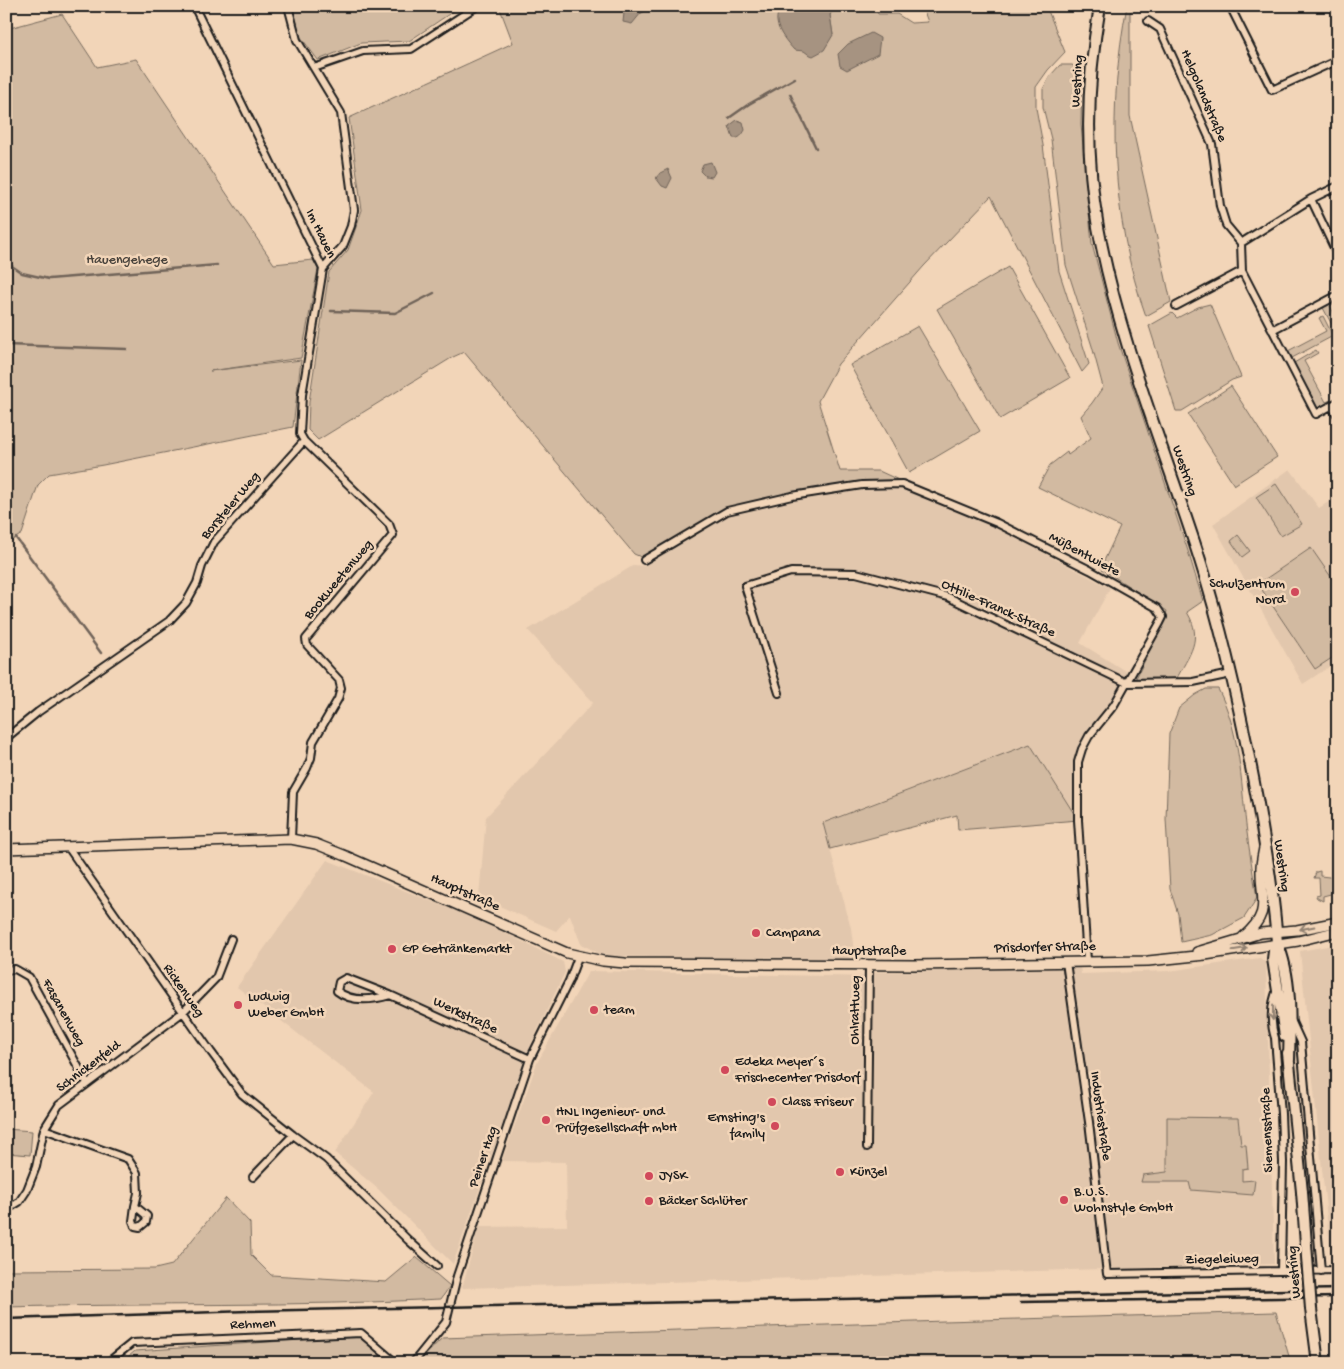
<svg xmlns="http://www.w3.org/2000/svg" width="1344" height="1369" viewBox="0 0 1344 1369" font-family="'Gochi Hand',sans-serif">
<rect width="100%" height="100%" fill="#f2d5b8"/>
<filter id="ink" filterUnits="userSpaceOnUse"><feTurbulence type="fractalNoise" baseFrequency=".02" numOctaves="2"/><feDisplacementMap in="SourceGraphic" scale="10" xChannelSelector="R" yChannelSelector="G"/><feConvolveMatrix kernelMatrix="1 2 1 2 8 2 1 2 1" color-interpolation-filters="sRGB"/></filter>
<g filter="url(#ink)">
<!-- built -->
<path fill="#e2c7ad" d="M1290 469 1319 508 1338 496V661L1303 684 1213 524Z
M900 487 983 521 1110 588 1080 643 1130 674 1086 745 1078 784V820L1030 744 823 822 851 928 855 960 604 956 581 944 570 915 556 931 479 897 486 817 593 703 528 630 634 565 644 566 724 516 792 499 862 489Z
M327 860 479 920 563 962 565 972 530 1046 453 1264 378 1189 335 1153 374 1092 237 987Z
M1338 944V1257L1331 1258 1300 951Z
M1260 958 1266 963 1274 1264 462 1288 479 1227 567 1226 566 1162 502 1161 537 1063 589 971 873 977 874 972 1080 967 1081 974 1169 971Z"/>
<!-- green -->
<path fill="#d2baa1" stroke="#776b5e" d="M293 6H461L409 41 361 43 318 60 300 36Z
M499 6H621L624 13H641L655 6H783L780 9 808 54 833 35 830 15 834 6H875L878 14H897L911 23 928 22 922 6H1046L1065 52 1048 70 1036 87V108L1043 145 1059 271 1089 364 1082 372 991 196 924 266 838 364 818 401 840 471H879L903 482 726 509 641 557 634 554 464 352 453 357 318 440 308 430 309 402 329 272 348 250 362 210 349 118 513 43Z
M1127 6H1139L1130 12V116L1171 302 1146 316C1111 220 1107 105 1127 6Z
M62 14 97 67 136 59 274 264 313 260 318 269 301 358 210 371 301 360 293 427 103 465 49 474 38 485 22 534 6 544V29Z
M1060 65H1072L1082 70 1081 125 1092 244 1118 343 1188 551 1203 601 1187 612C1204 640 1189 654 1176 680H1135L1162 626 1167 611 1102 569V565L1120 527 1038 487 1050 465 1067 452 1068 455 1091 438 1081 416 1092 403 1103 387 1092 346 1066 265 1051 139 1043 107V89L1050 76Z
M1008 267 1070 378 1000 419 937 309Z
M1338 297V301L1330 306 1338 321V336L1322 306Z
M1210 304 1241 377 1232 380 1182 411H1176L1149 326 1172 313 1177 318 1198 307Z
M1323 316 1333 336 1292 358 1288 351 1326 331 1319 318Z
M918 326 980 431 909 473 850 365Z
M1316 350 1318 353 1304 361 1326 402 1338 397V399L1321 409 1317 407 1294 363Z
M1231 386 1277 457 1234 485 1188 414Z
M1276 484 1302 524 1281 536 1256 497Z
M1238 535 1250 551 1242 557 1231 541Z
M1311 548 1338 587V654L1315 669 1258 584Z
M1206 689H1218C1240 731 1241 780 1246 825 1249 849 1253 874 1257 898L1244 918 1212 935 1181 942 1178 914 1170 889 1166 819 1169 734 1179 708 1195 695Z
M1030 744 1078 820 958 830 957 815 830 849 823 823Z
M1320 871V876L1338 878V892L1323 896V901L1317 898 1316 896 1320 895 1319 878H1314L1316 872Z
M1167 1117 1238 1118 1241 1145H1246L1248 1168 1242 1169V1181L1255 1180 1253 1195 1191 1190 1189 1182H1141L1143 1175 1167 1172Z
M6 1129 32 1131 30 1155 6 1153Z
M226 1198 250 1223 251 1255 271 1275 386 1282 416 1257 450 1286 441 1299C297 1307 151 1303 6 1307V1270L155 1269 172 1265Z
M1276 1312 1291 1363H418L442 1338 944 1321Z
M358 1336 390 1363H121L135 1351Z"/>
<!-- water -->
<path fill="#a69381" stroke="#6f6359" d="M621 6H655L641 13 632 24 623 22 624 13Z
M783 6H834L830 15 833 35 824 50 813 56 808 54 804 51 794 50C784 39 768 20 783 6Z
M871 33 880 38 878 54 847 70 840 66 838 54 848 44Z
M737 120 743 122 745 130C742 135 740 139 733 138L729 126Z
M711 162 715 172 712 177 705 176 700 171 703 164Z
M668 169 672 178 667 188 662 186 656 178 660 173Z"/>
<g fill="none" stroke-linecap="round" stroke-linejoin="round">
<!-- stream -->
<path stroke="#6f6359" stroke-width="2.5" d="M790 94 816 148
M729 118 749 104 795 78
M6 262 22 273 49 279 217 265
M331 311 395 313 434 293
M6 345 127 349
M16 538 101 653"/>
<!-- minor casing -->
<g stroke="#1c1c1c" stroke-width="10">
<path id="minor" d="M194 6 323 269 343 246 351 226 354 210 341 113 297 40 288 6
M1230 6 1272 90 1338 60
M1148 21 1160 29 1212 144 1220 206 1226 225 1241 243
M314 68 363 51 411 49 477 6
M1338 186 1311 199 1338 256
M1311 199 1241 243 1242 271 1316 414 1338 402
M1176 306 1242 271
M1272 330 1338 295
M1331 406 1338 416
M644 560 727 511 792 496 862 485 902 484 997 523 1090 570 1157 608 1163 617 1160 623 1114 705 1089 736 1082 749 1078 762V820L1087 961
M779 693 745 586 791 572 856 573 948 597 1127 683 1193 682 1231 674
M6 738 38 712 169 621 186 603 197 583 202 566 214 542 304 441 300 434 302 395 323 269
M291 839 293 792 307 768 311 758 313 742 338 699 341 688 339 680 307 645 306 639 393 535 389 524 304 441
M68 847 211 1052 242 1094 293 1135 326 1159 408 1240 437 1266
M1066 962 1089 1122 1107 1274 1338 1270
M6 970 15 969 29 977 87 1083
M1277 990C1271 1004 1270 1023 1275 1038L1281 1114 1283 1162 1281 1271
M390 995C373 1000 352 1003 337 991L339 982 346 978 390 995 530 1059
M1291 1020 1301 1042 1321 1271
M44 1129 128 1159 137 1173 138 1193 135 1206 147 1216 146 1222 140 1227 135 1226 133 1221 135 1206
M867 1147 869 965
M253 1177 293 1135
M6 1210 19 1202 27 1190 36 1167 44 1129 59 1105 183 1012 216 978 231 939
M107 1363 132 1343 361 1333 396 1363
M413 1363 446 1322 457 1276 530 1059 569 981 578 957"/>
</g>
<!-- secondary casing -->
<g stroke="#1c1c1c" stroke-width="12">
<path id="secondary" d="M6 849 291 839 316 844 346 856 567 953 603 961 625 963 915 965 1148 961 1205 955 1298 941 1338 931
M1243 937C1273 912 1260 899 1261 868 1261 861 1263 854 1264 848
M1197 952 1261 933 1297 930 1338 922"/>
</g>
<!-- primary casing -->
<g stroke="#1c1c1c" stroke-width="14">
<path id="primary" d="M1100 6C1087 79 1085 155 1098 227 1119 342 1165 450 1200 560 1225 639 1243 722 1258 804 1266 850 1274 897 1277 943 1292 976 1290 1024 1289 1060
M1277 943 1274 951 1273 959 1285 1036
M1288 1053 1302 1192
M1311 1309 1318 1363"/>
</g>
<!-- minor -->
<use href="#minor" stroke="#f2d5b8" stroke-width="6"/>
<!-- secondary -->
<use href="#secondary" stroke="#f2d5b8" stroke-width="9"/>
<!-- primary -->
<use href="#primary" stroke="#f2d5b8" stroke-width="10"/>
<!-- rail -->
<path stroke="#1c1c1c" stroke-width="2.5" d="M1021 1302 1338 1297
M6 1319 248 1311 1338 1289"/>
<!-- primary-bridge casing -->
<g stroke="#1c1c1c" stroke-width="14" stroke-linecap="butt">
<path id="primary-bridge" d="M1302 1192 1311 1309"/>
</g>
<!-- primary-bridge -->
<use href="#primary-bridge" stroke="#f2d5b8" stroke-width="10"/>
</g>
<!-- one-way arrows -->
<defs><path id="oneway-shaft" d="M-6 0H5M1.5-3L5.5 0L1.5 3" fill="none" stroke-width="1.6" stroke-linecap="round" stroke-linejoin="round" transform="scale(1.25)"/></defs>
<g stroke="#928272">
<use href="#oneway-shaft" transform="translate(1307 928) rotate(169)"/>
<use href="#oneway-shaft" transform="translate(1240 949) rotate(-10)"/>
<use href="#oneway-shaft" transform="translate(1273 1013) rotate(91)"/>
</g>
</g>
<!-- markers -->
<g fill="#d1495b" stroke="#f2d5b8" stroke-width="2">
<circle cx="1295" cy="592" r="5"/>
<circle cx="756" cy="933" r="5"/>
<circle cx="392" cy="949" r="5"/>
<circle cx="238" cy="1005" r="5"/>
<circle cx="594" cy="1010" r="5"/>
<circle cx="725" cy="1070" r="5"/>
<circle cx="772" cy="1102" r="5"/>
<circle cx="546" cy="1120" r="5"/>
<circle cx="775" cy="1126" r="5"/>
<circle cx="840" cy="1172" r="5"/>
<circle cx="649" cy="1176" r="5"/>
<circle cx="1064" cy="1200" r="5"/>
<circle cx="649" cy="1201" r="5"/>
</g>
<g text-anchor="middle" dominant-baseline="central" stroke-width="5" stroke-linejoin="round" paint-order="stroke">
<!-- street labels -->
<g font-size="14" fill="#1c1c1c" stroke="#f2d5b8">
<text transform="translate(1078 81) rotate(-86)">Westring</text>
<text transform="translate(1203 96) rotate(67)">Helgolandstraße</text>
<text transform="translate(320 234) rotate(64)">Im Hauen</text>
<text transform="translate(1184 471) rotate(71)">Westring</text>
<text transform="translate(231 506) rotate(-50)">Borsteler Weg</text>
<text transform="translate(1084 555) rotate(28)">Müßentwiete</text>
<text transform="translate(339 580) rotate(-50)">Bookweetenweg</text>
<text transform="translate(998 609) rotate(24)">Ottilie-Franck-Straße</text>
<text transform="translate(1281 866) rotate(82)">Westring</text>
<text transform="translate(465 893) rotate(24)">Hauptstraße</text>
<text transform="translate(1045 948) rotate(-1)">Prisdorfer Straße</text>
<text x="869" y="951">Hauptstraße</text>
<text transform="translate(183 991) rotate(55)">Rickenweg</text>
<text transform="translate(856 1010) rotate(-89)">Ohlrattweg</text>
<text transform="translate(63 1013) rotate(61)">Fasanenweg</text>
<text transform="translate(465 1016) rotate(25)">Werkstraße</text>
<text transform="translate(89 1067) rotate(-37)">Schnickenfeld</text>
<text transform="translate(1100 1116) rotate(82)">Industriestraße</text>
<text transform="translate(1268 1130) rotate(-92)">Siemensstraße</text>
<text transform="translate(484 1157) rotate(-71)">Peiner Hag</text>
<text transform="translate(1222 1260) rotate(-1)">Ziegeleiweg</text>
<text transform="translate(1295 1272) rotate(-95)">Westring</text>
<text transform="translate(253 1325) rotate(-2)">Rehmen</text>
</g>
<!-- park labels -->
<g font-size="14" fill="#4a443d" stroke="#f2d5b8">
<text x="127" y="260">Hauengehege</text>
</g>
<!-- poi labels -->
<g font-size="14" fill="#1c1c1c" stroke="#f2d5b8" text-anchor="start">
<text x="1285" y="584" text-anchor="end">Schulzentrum<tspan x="1285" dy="16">Nord</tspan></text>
<text x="766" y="933">Campana</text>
<text x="402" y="949">GP Getränkemarkt</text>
<text x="248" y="997">Ludwig<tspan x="248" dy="16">Weber GmbH</tspan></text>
<text x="604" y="1010">team</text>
<text x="735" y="1062">Edeka Meyer´s<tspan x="735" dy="16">Frischecenter Prisdorf</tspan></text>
<text x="782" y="1102">Class Friseur</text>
<text x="556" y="1112">HNL Ingenieur- und<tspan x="556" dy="16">Prüfgesellschaft mbH</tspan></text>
<text x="765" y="1118" text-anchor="end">Ernsting's<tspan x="765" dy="16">family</tspan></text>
<text x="850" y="1172">Künzel</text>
<text x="659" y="1176">JYSK</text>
<text x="1074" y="1192">B.U.S.<tspan x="1074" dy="16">Wohnstyle GmbH</tspan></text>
<text x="659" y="1201">Bäcker Schlüter</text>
</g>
</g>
<!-- margin -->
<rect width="1344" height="1369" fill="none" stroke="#f2d5b8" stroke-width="25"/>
<rect x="12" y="12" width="1319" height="1344" fill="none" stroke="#1c1c1c" stroke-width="2" filter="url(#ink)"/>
</svg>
